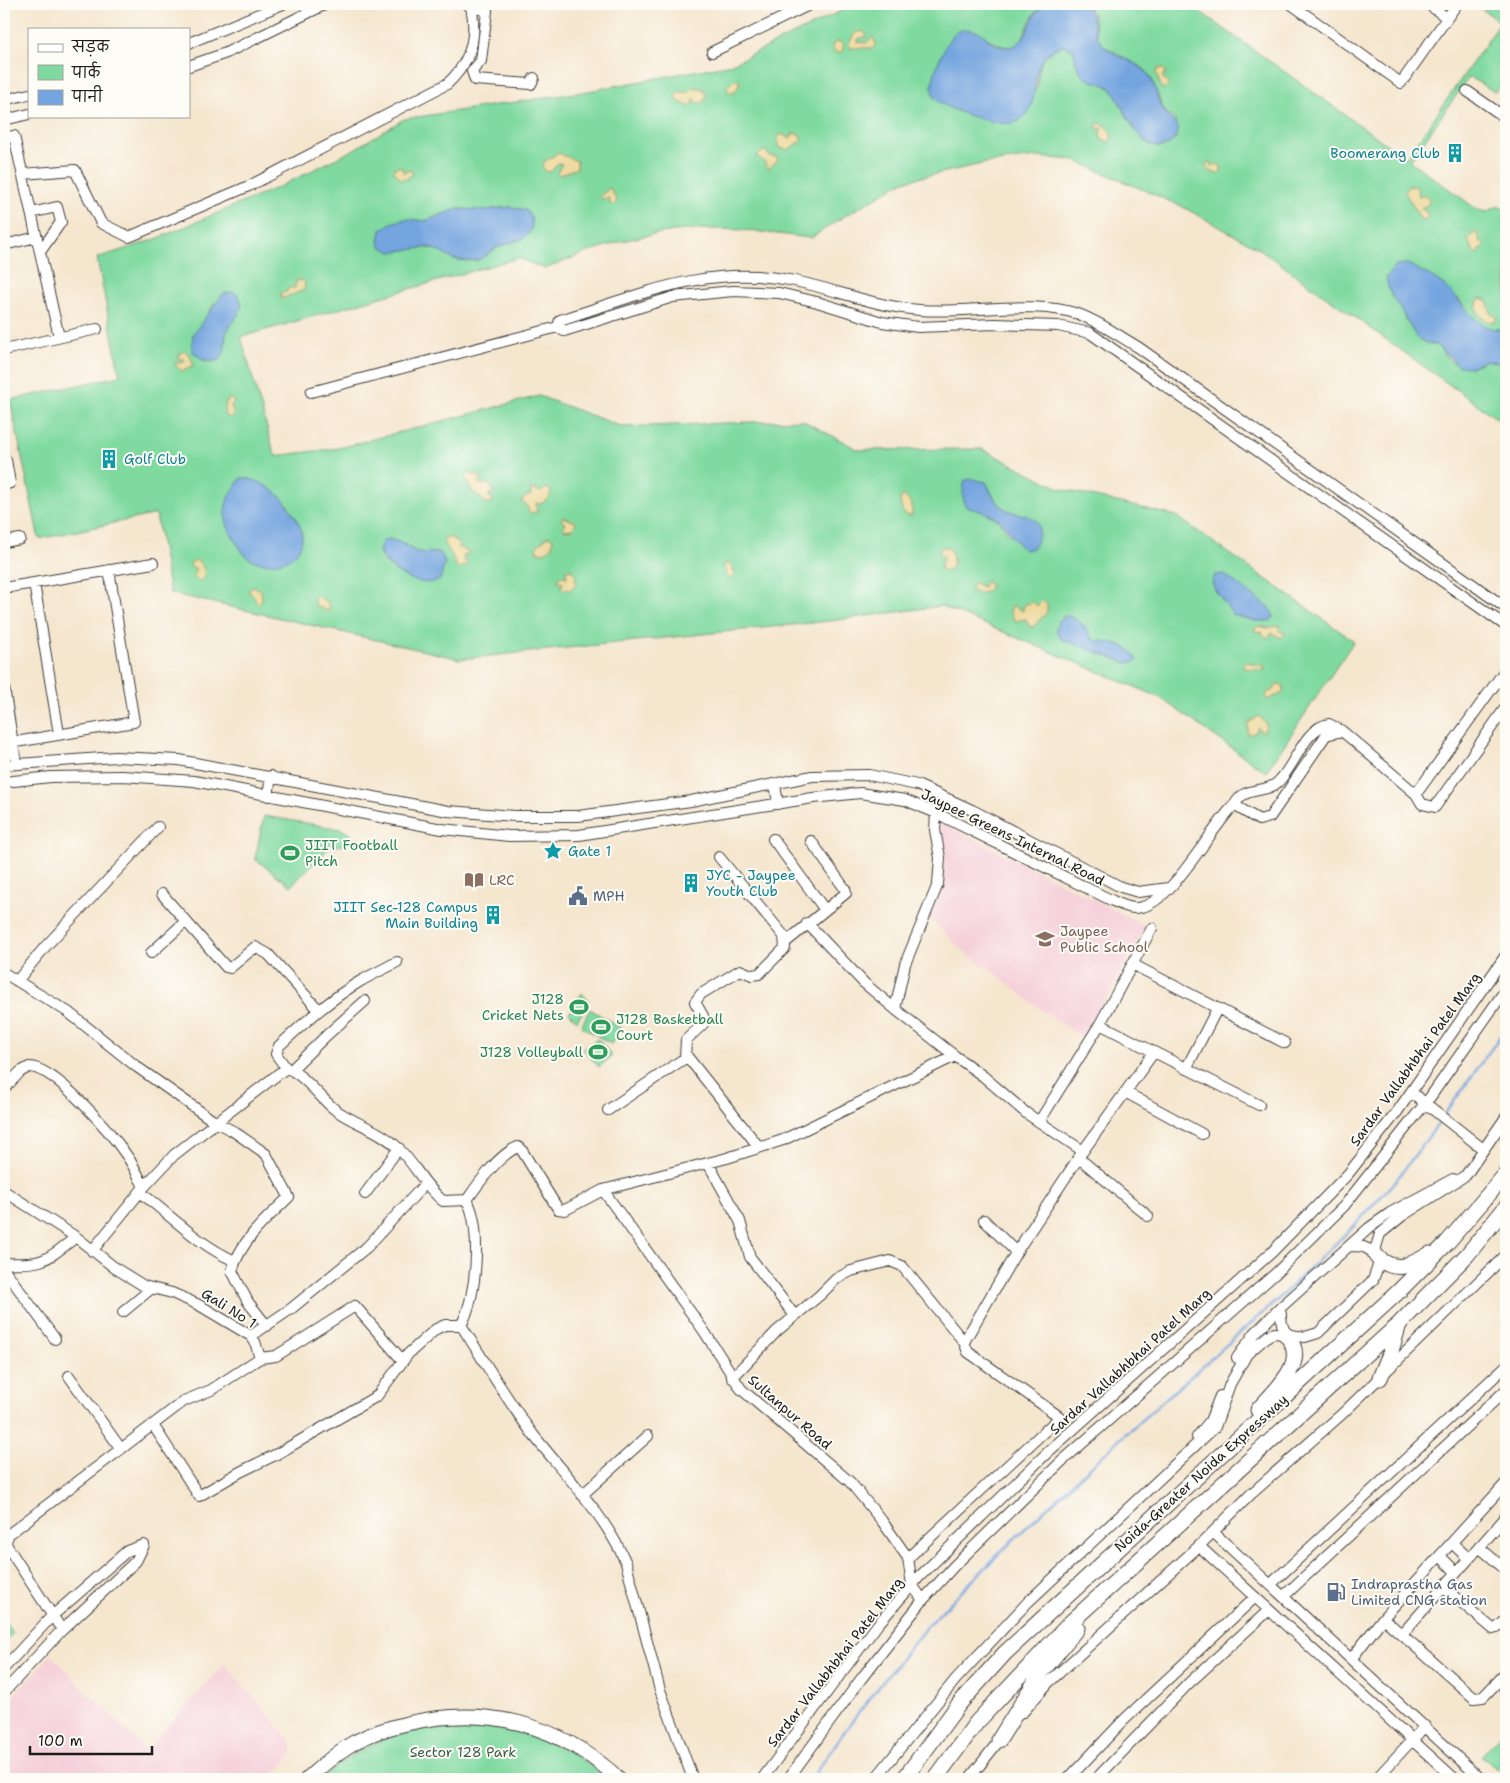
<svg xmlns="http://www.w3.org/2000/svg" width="1510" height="1783" viewBox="0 0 1510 1783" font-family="'Shantell Sans','Playpen Sans Deva',sans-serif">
<rect width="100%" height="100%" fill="#fdfcf7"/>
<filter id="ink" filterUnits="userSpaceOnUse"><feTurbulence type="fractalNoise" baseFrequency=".02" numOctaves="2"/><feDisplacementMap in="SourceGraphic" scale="10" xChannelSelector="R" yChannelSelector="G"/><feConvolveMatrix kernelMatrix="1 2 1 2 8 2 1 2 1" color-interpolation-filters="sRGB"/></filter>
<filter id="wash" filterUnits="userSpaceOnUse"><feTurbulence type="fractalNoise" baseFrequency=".0096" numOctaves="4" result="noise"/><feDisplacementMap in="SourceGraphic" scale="20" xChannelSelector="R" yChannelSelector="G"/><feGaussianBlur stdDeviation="1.12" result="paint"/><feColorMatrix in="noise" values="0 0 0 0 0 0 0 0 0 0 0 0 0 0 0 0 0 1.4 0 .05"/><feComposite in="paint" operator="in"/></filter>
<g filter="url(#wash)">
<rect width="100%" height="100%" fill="#f5e6ce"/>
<!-- built -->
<path fill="#f5cfd9" d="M942 823 1146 926 1084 1038 1037 1007 987 966 985 967 964 952 930 919 942 889 946 853 940 826Z
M51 1655 146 1750 225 1664 291 1741 293 1748 291 1756 269 1779H4V1706Z"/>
<!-- green -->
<path fill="#80daa0" stroke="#4e7b5e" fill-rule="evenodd" d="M856 4H1045C1017 20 1033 72 980 33L949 108 971 114 1037 88C1039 65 1040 55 1062 45L1073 50 1078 68 1086 78 1106 85 1113 91 1135 130 1159 147 1168 145 1176 138 1175 120 1163 109 1151 77 1144 69 1106 47 1098 40 1092 11 1085 4H1189L1406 158 1501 22 1474 4H1506V81L1495 92 1469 77 1410 161 1478 210 1486 212 1499 206 1506 211V329C1481 332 1472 316 1458 298L1401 310C1413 328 1413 341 1437 345L1450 361 1471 367 1487 360 1506 365V425L1258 248 1183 207 1074 160 1036 157 986 163 904 181 843 217 811 238C781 235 750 229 719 229 654 228 605 244 545 269L518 258 241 337 275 456 339 448 539 396 623 427 802 420 859 450 982 449 1061 489 1176 516 1354 641 1266 772 1159 697 941 606 830 621 460 659 170 593 156 514 39 539 10 400 120 376 97 258 156 239 279 187 351 151 404 119 589 91 732 64ZM511 207 524 238 496 248 486 256 420 247 381 230 392 223 406 219 425 221 457 209 485 210ZM214 303 230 325 226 333 220 360 209 362 202 360 208 314ZM986 482C991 491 995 502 1004 508 1017 518 1032 510 1039 529L1009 535 1000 521 986 513ZM400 542 416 552 399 573 383 561 379 551ZM1215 590 1255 621 1228 606ZM1084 625 1093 640 1127 663 1061 639Z
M264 816 341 829 351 834 342 845 330 847 291 886 255 859Z
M582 993 589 1001 577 1021 569 1013Z
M590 1009 621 1028 611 1044 581 1026Z
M598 1039 612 1056 599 1067 583 1049Z
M4 1620 13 1633 4 1643Z
M470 1725C522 1728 567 1743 607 1779H320C367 1739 409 1726 470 1725Z
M1506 1729V1774L1481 1756Z"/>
<!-- sand -->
<path fill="#eeda9e" stroke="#857b5d" d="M863 31 867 36 858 39V42L866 43 873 37 876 45 873 48H850L849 43 855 33Z
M832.5 47a5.5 5.5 0 1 1 11 0a5.5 5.5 0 1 1-11 0Z
M1163 68 1166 72 1162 77 1169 83 1164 89H1162L1156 73 1158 69Z
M734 80H739V86L734 93 727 91V87Z
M693 87 703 89 707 95 702 104 693 99 694 104 689 106 678 101 676 96C680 88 683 94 689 92Z
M1099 123 1107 126 1112 137 1109 142 1101 139 1100 134 1103 129 1096 128Z
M793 133 800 135 802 141 787 150 778 147V137L782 134 790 139Z
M765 150 769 156 777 157 778 160 768 169 764 161 756 156Z
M558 153 577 161V168L559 175 557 173 562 164 558 163 551 172 545 171 542 166 544 162Z
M1210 161 1212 166 1217 164 1221 166V172L1217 174 1208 170 1206 164Z
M398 167H402L403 172 411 170 413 174 406 179H401L394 172V168Z
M1409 186 1417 187 1419 196 1425 195 1429 199 1428 205 1422 207V210L1427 212V219L1421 220 1405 192Z
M610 188 617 201 613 206 610 204 609 198 602 199 600 196Z
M1473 233 1478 234 1480 242 1485 243 1483 247 1479 249 1478 254 1474 252 1468 240Z
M302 280 305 283 304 290 281 299V293L287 292 288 288H295L296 281Z
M1480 298 1487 300 1491 313 1497 317 1495 322C1482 323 1471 309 1480 298Z
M184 351 189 354 194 365 181 371 175 364 176 362H184V359H179L178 355Z
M230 398 234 402 231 406 234 415 231 418 224 415 226 403Z
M468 474 478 475 482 479 478 482 479 484H489L494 493 489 494V497L493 498V502L485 503 477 494 473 493 465 477Z
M546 488 551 491 550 497 541 504 536 503 537 512 529 513 527 505 521 502 525 497 531 495V489L541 492Z
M903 495 912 504V515L908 516 902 511 900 500Z
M563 517 576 522 573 529 565 530 563 527 565 524 561 519Z
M548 536 553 539 552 547 544 553 538 552 536 547Z
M446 538H452L459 544 457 547 467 551 468 555H464L463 557 468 566 457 568 453 557 443 542Z
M943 547 949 548C954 555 955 566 948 571H942L940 566 944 557 939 554 940 550Z
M195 560C203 562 207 573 203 580L199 581 193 576 196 569 189 565Z
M725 564H730L735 574 731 578 726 577 727 571 723 566Z
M570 569 575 573 576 584 570 590 561 588 563 582 557 581 561 576 567 577 566 570Z
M985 581 991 585C988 594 978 595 971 590V586L975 583 983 587Z
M253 586 261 590 262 599 259 604 256 602 253 594 248 592Z
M318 596 329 604V612L315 605 314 600Z
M1042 601 1047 604V612L1033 627 1029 626 1026 619 1015 621 1010 611 1013 605 1023 611 1024 605 1033 602 1037 606Z
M1280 625 1279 631 1285 633 1281 638 1272 633 1267 638 1261 632 1254 631 1257 626 1269 628Z
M1246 662 1264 666 1265 670 1243 668V665Z
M1280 684 1284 686 1283 693 1267 700 1266 694 1275 689V685Z
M1259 716 1266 724 1264 731H1260L1258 727 1255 733 1248 734V723Z"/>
<!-- water -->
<path fill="#74a5df" stroke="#48607e" d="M1045 4H1085C1095 15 1092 28 1099 40 1107 54 1132 59 1144 70 1156 80 1155 96 1162 108 1167 116 1175 121 1179 129 1176 138 1171 146 1161 147 1138 150 1124 106 1113 91 1106 82 1095 84 1086 78 1077 72 1076 59 1073 50L1063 45C1053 49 1045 54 1040 64 1032 79 1040 116 1013 123 998 127 945 110 935 98 925 87 944 45 953 35 955 32 962 30 966 29 971 30 977 31 981 33 986 37 991 43 997 45 1029 57 1026 15 1045 4Z
M511 207 526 210 531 217 532 229 524 238 496 248 479 260 466 261 453 259 430 247 391 252 380 246 379 241 381 230 391 223 406 219 425 221 457 209 485 210Z
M1408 264C1420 271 1435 277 1445 286 1466 304 1475 333 1506 329V365L1487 360 1471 367 1458 366 1437 345 1426 343 1417 338 1389 290 1386 278 1396 265Z
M232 292 238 295 242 304 240 311 226 333 224 353 220 360C207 363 202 360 192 351L193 334 223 294Z
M241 478C256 477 277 491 286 503 292 512 303 526 302 537 302 564 264 571 246 556 242 552 238 545 235 540 228 530 223 517 226 505 229 495 236 486 241 478Z
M972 479 986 482C990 491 995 502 1004 508 1016 517 1041 511 1039 533 1038 540 1037 543 1033 548L1025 550C1015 543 1012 535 1005 526 995 514 980 511 966 507 962 497 962 490 965 480Z
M388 539 400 542 416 552 441 553 445 563 440 580C419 590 388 571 379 551L382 542Z
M1223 574 1269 607 1274 616 1270 621H1255L1233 615 1215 590 1212 583 1215 575Z
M1065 616C1080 617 1085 627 1093 640 1110 642 1130 643 1138 661L1127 663 1061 639 1056 632 1058 621Z"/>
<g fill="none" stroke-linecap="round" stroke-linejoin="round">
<!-- stream -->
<path stroke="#74a5df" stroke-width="2.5" d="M1445 1114 1506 1028
M811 1779 852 1721 927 1626 1014 1539 1119 1440 1276 1301 1354 1226 1397 1179 1442 1119"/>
</g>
</g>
<g filter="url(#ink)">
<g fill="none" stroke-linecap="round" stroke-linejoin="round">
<!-- minor casing -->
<g stroke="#3d3a37" stroke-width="12">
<path id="minor" d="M467 4 471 7 487 11 481 61 472 71 475 80 531 84 534 78
M1291 4 1401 83 1457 4
M1428 4 1447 18
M189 43 283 4
M712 52 811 4
M189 66 226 53 326 4
M1467 91 1506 118
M4 100 29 94
M4 120 29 114
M4 138 14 136 59 337
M22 174 75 170 101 223 129 237 249 186 447 84C470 63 478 38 471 7
M31 213 57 207 61 222 40 252
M4 245 37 237
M4 350 97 329
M311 392 558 327
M4 460H6L10 483 4 485
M4 542 20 539
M34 583 59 734
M4 588 153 563
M1506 608 1138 347C1119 336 1100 322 1078 314 1034 299 967 314 920 310 877 307 837 290 795 281 709 263 640 295 560 320L558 327 564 331 673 297 733 291 779 293 817 302 882 322 918 327 995 324 1058 326 1090 333 1506 626
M4 688 16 763
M4 744 134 722 109 570
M4 765 116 757 179 760 448 811 515 816H578L691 801 812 776 869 775 917 785 972 810 1121 887 1138 892 1169 888
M4 782 51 777 123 776 194 781 442 829 509 836 579 835 813 798 860 793 905 800 936 813 1113 901C1122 905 1132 910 1142 907 1174 899 1210 829 1235 804 1237 801 1240 797 1243 795 1253 788 1268 792 1278 782 1295 766 1304 728 1329 724L1342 731 1416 794 1422 804 1435 807 1506 707
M775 784 778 804
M1416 794 1506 669
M268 796 271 776
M945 798 936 813 935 830 940 858 938 884 905 964 895 1009 955 1056
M1234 805 1259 820 1270 817 1326 735 1342 731
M773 839 825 910
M162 894 226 967 230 968 255 947 268 954 319 1010
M807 923 864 983 895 1009
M786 942 846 893 845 889 811 841
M151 953 186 921
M1132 964 1285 1043
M4 973 68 1012 137 1067 215 1122 233 1131 266 1154 289 1197C266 1219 241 1240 232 1271L248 1302 267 1326
M17 981 45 947 158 827
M1154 1052 1259 1105
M686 1055 759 1147
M286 1068 276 1054 279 1046C304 1023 329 1000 359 982 371 975 384 969 397 962
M1186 1069 1217 1009
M291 1070 328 1034 365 1001
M4 1089 20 1072 29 1067C56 1067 112 1134 127 1156 134 1166 139 1177 144 1187
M1125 1092 1202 1134
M1411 1092 1483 1149
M608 1110 685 1058 686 1040 703 1024V1016L695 1002 701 994 740 970 752 975 759 974 785 948 784 936 719 857
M1039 1122 1100 1024 1152 928
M1083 1151 1154 1052 1100 1024
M1079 1158 1148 1216
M708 1163 740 1221 750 1257 795 1316
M603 1190 704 1331 741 1389 850 1482 882 1521 908 1558 912 1585 923 1600
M4 1191 76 1237 115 1268 144 1286 172 1293 199 1305 251 1336 255 1342 260 1358
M140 1192C171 1216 199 1245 235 1261
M365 1194 399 1148
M467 1200C478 1184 499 1154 518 1147L521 1149 558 1209 565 1210 603 1190 727 1158 783 1140 955 1056 983 1076 1026 1113 1083 1151 1017 1251 964 1342 968 1352 1060 1417 908 1558
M984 1220 1016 1252
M1349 1246C1362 1246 1367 1246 1376 1256
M92 1251 144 1187 174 1155 286 1068C301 1072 320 1097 333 1108 353 1124 380 1129 398 1148 415 1164 424 1186 443 1201L467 1200C482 1227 477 1299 461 1325
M4 1263C44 1265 45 1261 76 1237
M4 1269 55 1339
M1280 1308 1282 1324 1286 1335
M123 1312 152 1288
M461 1325C485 1362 508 1402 535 1437 567 1477 605 1515 626 1563L660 1690 693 1779
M251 1336 292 1308 367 1247 425 1184
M1237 1358 1255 1333 1280 1308 1369 1228 1390 1213 1453 1179
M69 1376 121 1449
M732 1378 777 1331 820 1295 836 1279 851 1271 890 1261 902 1266 964 1342
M153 1425 199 1496 240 1472 277 1454 377 1396 408 1354 436 1329 445 1325H461
M1197 1437 1210 1421 1220 1396
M582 1495 648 1436
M1213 1532 1481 1779
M1452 1543 1468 1558
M1199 1546 1455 1779
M1479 1547 1506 1570
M1440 1556 1456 1572
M1271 1584 1506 1366
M1443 1587 1493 1629 1497 1628 1506 1620
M1284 1596 1506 1390
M1383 1618 1474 1698 1483 1697 1506 1673
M62 1630 7 1546 6 1541 9 1534 184 1401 211 1390 260 1358 276 1356 355 1306 403 1361
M1402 1634 1506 1517
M1352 1658 1383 1618 1506 1483
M4 1668 51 1617 127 1551 144 1545
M4 1692 62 1630 136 1561 144 1545
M1023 1712 1049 1682 1199 1546 1251 1494 1342 1414 1506 1255
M762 1779 878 1624 919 1577 1048 1452 1272 1252 1348 1174 1397 1112 1506 955
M788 1779 861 1679 923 1600 954 1566 1061 1462 1276 1273 1344 1206 1431 1096 1506 989
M875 1779 956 1679 1028 1602 1215 1427 1230 1384 1247 1354 1269 1335 1275 1333 1305 1337 1318 1333 1373 1280 1378 1266 1376 1247 1380 1234 1402 1216 1466 1175 1506 1117
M969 1779 1002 1737
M1068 1779 1124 1720 1254 1598
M1096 1779 1189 1683 1268 1611
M1376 1779 1425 1726"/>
</g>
<!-- major casing -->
<g stroke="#3d3a37" stroke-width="16">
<path id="major" d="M307 1779C322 1766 338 1751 355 1742 371 1733 391 1727 409 1723 488 1705 559 1724 619 1779"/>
</g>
<!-- highway casing -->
<g stroke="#3d3a37" stroke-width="17">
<path id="highway" d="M1376 1256C1395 1274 1410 1266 1430 1254
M1380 1378 1391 1351 1399 1324
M1258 1410C1275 1390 1311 1361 1286 1335
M999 1740 1040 1674 1077 1628
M904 1779 959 1704 1005 1653 1397 1293 1446 1244 1506 1174
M935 1779 977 1722 1071 1622 1399 1324 1467 1255 1506 1207"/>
</g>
<!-- minor -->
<use href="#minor" stroke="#fff" stroke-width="10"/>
<!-- major -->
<use href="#major" stroke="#fff" stroke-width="14"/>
<!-- highway -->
<use href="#highway" stroke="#fff" stroke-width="15"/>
</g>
</g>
<!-- icons -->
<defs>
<g id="building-bare" transform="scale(1.5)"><path d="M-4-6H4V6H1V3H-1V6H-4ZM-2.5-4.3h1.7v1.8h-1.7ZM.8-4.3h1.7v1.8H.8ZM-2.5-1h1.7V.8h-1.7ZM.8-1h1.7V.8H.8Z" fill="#0f9aa8" stroke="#fdfcf7" stroke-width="2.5" paint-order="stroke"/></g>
<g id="sight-bare" transform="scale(1.5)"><path d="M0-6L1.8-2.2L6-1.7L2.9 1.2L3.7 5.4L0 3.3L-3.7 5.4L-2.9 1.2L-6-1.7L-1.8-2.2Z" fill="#0f9aa8" stroke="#fdfcf7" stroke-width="2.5" paint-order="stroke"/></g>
<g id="stadium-bare" transform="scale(1.5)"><path d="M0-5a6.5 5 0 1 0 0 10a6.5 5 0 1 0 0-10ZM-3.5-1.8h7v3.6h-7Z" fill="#2e9e5b" stroke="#fdfcf7" stroke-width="2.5" paint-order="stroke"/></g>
<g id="library-bare" transform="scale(1.5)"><path d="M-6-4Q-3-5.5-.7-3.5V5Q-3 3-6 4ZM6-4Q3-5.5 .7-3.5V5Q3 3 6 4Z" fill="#8d6e63" stroke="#fdfcf7" stroke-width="2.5" paint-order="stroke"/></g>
<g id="civic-bare" transform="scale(1.5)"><path d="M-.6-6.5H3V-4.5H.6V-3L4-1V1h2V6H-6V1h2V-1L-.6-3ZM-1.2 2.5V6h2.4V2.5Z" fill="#5c6f8a" stroke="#fdfcf7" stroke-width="2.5" paint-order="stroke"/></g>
<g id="school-bare" transform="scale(1.5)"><path d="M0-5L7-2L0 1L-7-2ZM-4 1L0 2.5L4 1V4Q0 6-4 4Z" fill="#8d6e63" stroke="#fdfcf7" stroke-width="2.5" paint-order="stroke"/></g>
<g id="fuel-bare" transform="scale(1.5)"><path d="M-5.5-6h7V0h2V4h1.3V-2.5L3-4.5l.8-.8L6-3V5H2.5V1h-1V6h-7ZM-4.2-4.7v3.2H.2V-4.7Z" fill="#5c6f8a" stroke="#fdfcf7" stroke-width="2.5" paint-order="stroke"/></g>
</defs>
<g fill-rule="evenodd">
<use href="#building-bare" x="1455" y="153"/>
<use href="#building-bare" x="109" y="459"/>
<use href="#sight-bare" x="553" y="851"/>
<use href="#stadium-bare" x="290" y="853"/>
<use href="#library-bare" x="474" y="880"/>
<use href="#building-bare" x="691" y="883"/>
<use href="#civic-bare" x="578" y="896"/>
<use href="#building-bare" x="493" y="915"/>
<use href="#school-bare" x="1045" y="939"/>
<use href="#stadium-bare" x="579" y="1007"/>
<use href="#stadium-bare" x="601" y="1027"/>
<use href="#stadium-bare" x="598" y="1052"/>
<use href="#fuel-bare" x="1336" y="1592"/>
</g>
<g text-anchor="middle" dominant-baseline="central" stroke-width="4" stroke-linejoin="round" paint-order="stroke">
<!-- culture labels -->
<g font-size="14" fill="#0d838f" stroke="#fdfcf7" text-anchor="start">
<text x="1440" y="153" text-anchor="end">Boomerang Club</text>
<text x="124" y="459">Golf Club</text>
<text x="568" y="851">Gate 1</text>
<text x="706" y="875">JYC - Jaypee<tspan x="706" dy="16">Youth Club</tspan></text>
<text x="478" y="907" text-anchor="end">JIIT Sec-128 Campus<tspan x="478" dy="16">Main Building</tspan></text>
</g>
<!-- street labels -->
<g font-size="14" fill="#1c1c1c" stroke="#fdfcf7">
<text transform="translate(1013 837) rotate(26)">Jaypee Greens Internal Road</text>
<text transform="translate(1415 1059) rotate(-54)">Sardar Vallabhbhai Patel Marg</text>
<text transform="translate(229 1308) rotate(32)">Gali No 1</text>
<text transform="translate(1130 1361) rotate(-42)">Sardar Vallabhbhai Patel Marg</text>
<text transform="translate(790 1412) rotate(41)">Sultanpur Road</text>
<text transform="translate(1201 1473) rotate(-42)">Noida-Greater Noida Expressway</text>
<text transform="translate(835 1662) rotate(-52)">Sardar Vallabhbhai Patel Marg</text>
</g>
<!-- leisure labels -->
<g font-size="14" fill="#27864d" stroke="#fdfcf7" text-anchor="start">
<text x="305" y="845">JIIT Football<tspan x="305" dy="16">Pitch</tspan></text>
<text x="564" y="999" text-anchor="end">J128<tspan x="564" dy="16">Cricket Nets</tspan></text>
<text x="616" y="1019">J128 Basketball<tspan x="616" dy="16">Court</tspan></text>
<text x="583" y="1052" text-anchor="end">J128 Volleyball</text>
</g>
<!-- education labels -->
<g font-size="14" fill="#785e54" stroke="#fdfcf7" text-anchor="start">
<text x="489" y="880">LRC</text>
<text x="1060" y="931">Jaypee<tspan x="1060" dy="16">Public School</tspan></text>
</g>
<!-- service labels -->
<g font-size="14" fill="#4e5e75" stroke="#fdfcf7" text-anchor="start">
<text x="593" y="896">MPH</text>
<text x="1351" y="1584">Indraprastha Gas<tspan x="1351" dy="16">Limited CNG station</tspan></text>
</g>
<!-- park labels -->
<g font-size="14" fill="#3f5e4a" stroke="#fdfcf7">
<text x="463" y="1752">Sector 128 Park</text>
</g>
</g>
<!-- margin -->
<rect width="1510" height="1783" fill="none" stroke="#fdfcf7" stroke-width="20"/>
<!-- legend -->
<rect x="28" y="28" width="162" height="90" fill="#fdfcf7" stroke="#a3a29f"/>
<rect x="38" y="44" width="25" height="8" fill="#ffffff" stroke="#a3a29f"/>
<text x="72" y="52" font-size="15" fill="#1c1c1c">सड़क</text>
<rect x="38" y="65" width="25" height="15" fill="#80daa0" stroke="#a3a29f"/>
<text x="72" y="78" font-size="15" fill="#1c1c1c">पार्क</text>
<rect x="38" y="90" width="25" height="15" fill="#74a5df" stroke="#a3a29f"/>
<text x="72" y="102" font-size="15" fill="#1c1c1c">पानी</text>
<!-- scale -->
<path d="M30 1746v8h122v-8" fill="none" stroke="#1c1c1c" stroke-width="2.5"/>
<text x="38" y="1746" font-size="15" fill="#1c1c1c" stroke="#fdfcf7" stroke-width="4" paint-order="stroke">100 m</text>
</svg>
